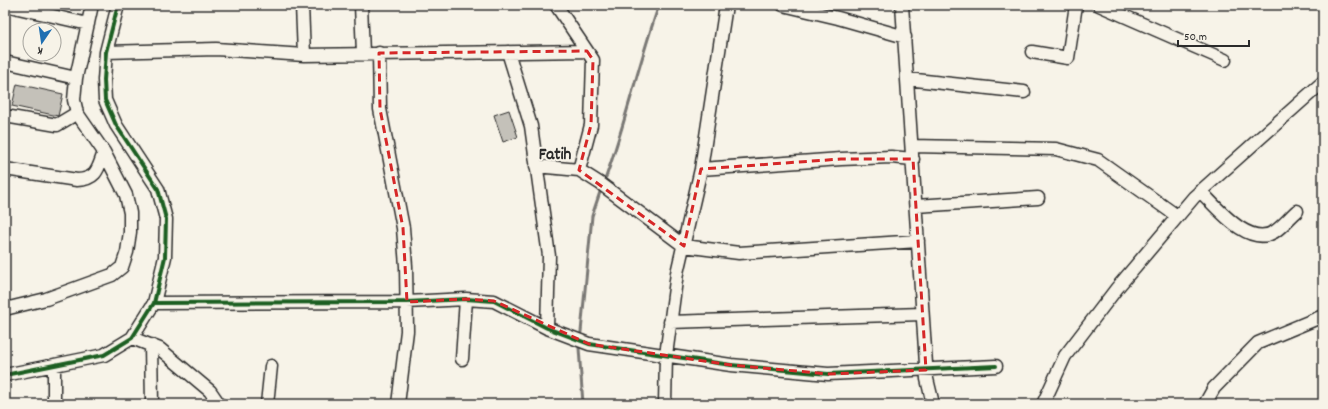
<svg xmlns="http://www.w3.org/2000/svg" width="1328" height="409" viewBox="0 0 1328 409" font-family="Dekko,sans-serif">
<rect width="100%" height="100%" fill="#f7f3e8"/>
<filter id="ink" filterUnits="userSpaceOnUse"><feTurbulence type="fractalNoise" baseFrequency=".025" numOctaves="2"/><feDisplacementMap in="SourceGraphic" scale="8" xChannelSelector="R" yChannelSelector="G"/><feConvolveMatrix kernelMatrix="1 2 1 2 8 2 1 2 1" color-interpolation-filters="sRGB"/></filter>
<g filter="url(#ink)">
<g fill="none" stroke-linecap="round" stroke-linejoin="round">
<!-- stream -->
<path stroke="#7a7874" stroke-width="3" d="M606 177C626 121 639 62 659 5
M581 332 592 216 600 192
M579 348 583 404"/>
</g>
<!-- building -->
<path fill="#c4c1b9" stroke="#2b2b2b" d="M5 78 10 79 5 99Z
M17 84 63 94 58 116 12 106Z
M509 110 518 137 503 142 494 115Z"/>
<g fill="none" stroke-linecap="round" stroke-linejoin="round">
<!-- minor casing -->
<g stroke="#2b2b2b" stroke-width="15">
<path id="minor" d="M5 5 88 24
M302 5 304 55
M361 5 363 53
M556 5 593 60 591 125 579 170
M783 5 838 18 905 37
M902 5 927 379 933 404
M1099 5 1225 60
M106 52 216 49 304 55 587 51
M508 52 531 126 549 256 547 328
M1032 52 1068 58 1076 5
M379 53 380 109 403 228 406 266 407 331 398 404
M5 62 76 78 92 5
M907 79 1024 92
M5 118 11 117 57 125 77 113
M912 146 1056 149 1098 160 1177 216
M536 166 579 170 601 184 684 246 739 253 918 241
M5 169 77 180C97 179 98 169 104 152
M701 169 841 159 891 157 913 159
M1200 191C1216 206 1248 248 1274 232 1282 227 1289 218 1297 211
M916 206 1038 198
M154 303 407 302 466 299 494 301 547 328 589 344 731 365 828 374 996 366
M5 309 46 299 112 275 122 267 127 252 130 232V213L126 195 104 152 77 113 74 100 76 78
M670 322 922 314
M132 338 160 349 210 391 219 404
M151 345 152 404
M462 359 466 299
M54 365V404
M5 375 104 355 132 338 154 303 165 257 166 219 158 189 116 125 105 100 104 80 106 52 118 5
M267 404 271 366
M665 404 666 355 677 273 701 169 726 5
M1043 404 1065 356 1117 288 1194 197 1323 82
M1205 404 1214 388 1258 343 1323 316"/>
</g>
<!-- minor -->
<use href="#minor" stroke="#f7f3e8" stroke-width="12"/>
<!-- cycleway casing -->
<g stroke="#f7f3e8" stroke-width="6">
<path id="cycleway" d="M154 303 407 302 466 299 494 301 547 328 589 344 731 365 828 374 996 366
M5 375 104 355 132 338 154 303 165 257 166 219 158 189 116 125 105 100 104 80 106 52 118 5"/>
</g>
<!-- cycleway -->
<use href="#cycleway" stroke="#1b5e20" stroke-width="4"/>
</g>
</g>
<!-- marked area -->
<path fill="none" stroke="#d62828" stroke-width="3" stroke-dasharray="8 5" stroke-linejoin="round" d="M587 51 593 60 591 125 579 170 684 246 701 169 841 159H913L926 370 828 374 731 365 589 344 494 301 466 299 407 302 403 228 380 109 379 53Z"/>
<g text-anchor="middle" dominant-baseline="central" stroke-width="4" stroke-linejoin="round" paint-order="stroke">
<!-- district labels -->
<g font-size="17" font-weight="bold" fill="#2b2b2b" stroke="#f7f3e8">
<text x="555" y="156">Fatih</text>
</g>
</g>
<!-- margin -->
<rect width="1328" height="409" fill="none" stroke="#f7f3e8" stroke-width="20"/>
<rect x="10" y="10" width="1308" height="389" fill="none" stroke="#2b2b2b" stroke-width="1.5" filter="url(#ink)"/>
<!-- north arrow -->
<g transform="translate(42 42) rotate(193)"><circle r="19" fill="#f7f3e8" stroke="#a5a39c"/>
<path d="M0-3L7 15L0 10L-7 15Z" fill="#1f6fb2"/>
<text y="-6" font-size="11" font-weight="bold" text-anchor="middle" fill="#2b2b2b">K</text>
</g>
<!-- scale -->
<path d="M1178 40v6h71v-6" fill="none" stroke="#2b2b2b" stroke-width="2"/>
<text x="1184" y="40" font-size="12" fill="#2b2b2b" stroke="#f7f3e8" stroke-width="3" paint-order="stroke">50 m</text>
</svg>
